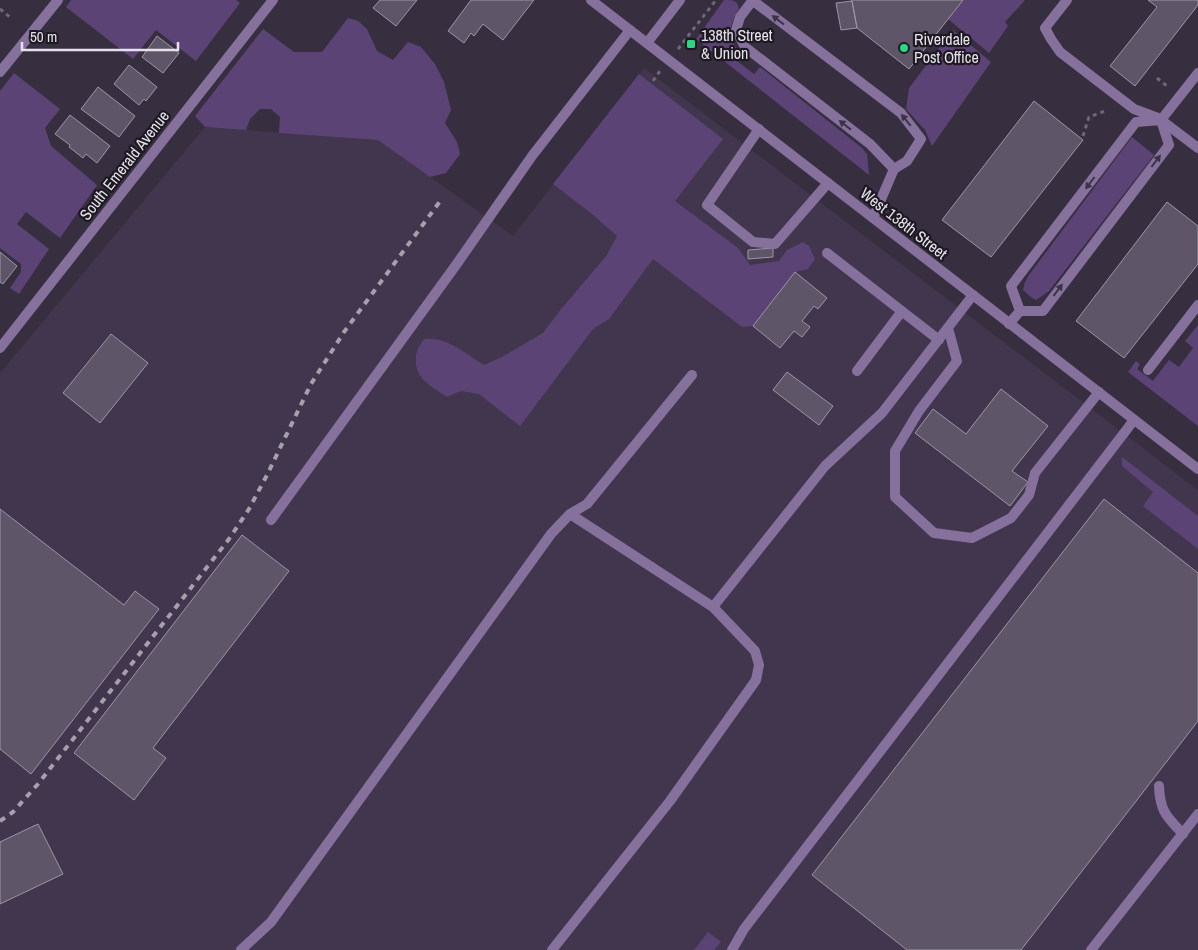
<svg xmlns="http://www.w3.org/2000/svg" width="1198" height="950" viewBox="0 0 1198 950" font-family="'Archivo Narrow',sans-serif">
<rect width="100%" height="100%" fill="#372f40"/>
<!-- built -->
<path fill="#41364d" d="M644 68 1198 490V950H0V373L205 127 378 140 513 236Z"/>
<!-- green -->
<path fill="#5c4376" d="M71 0H236L240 3 196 61 156 30 133 59 66 7Z
M724 0C734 0 737 0 739 9 730 23 727 35 737 49L732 57 754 74 760 67 862 148 867 154 869 175 696 39Z
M963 0H1025L1005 22 1008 26 989 53 948 19Z
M348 18 358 21 367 29 377 51 393 60 408 42 421 47 435 64 444 82 451 110 445 123 457 142 460 154 446 173 430 177 378 140 279 133 280 117 271 109H260L250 119 246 130 205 127 195 116 263 29 294 52H322Z
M953 30 991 62 932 146 925 130 906 109 909 88Z
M14 73 60 109 45 128 51 146 97 185 60 238 26 212 17 224 49 249 19 294 10 288 21 272V264L0 248V91Z
M639 74 723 139 675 201 738 248 750 265 779 261 787 250 803 242 809 246 815 259 808 269 795 272 753 326 742 327 653 259 609 319 593 329 520 426 479 394 461 391 447 397C433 387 415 380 416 360 416 350 418 348 424 339 447 336 466 354 484 365L502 357 543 333 562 308 607 255 617 236 592 214 553 184Z
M1132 137 1154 155 1049 291 1036 300 1031 297 1023 290 1025 282 1029 275Z
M1198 325V426L1128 372 1136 361 1140 364 1137 369 1153 381 1169 360 1179 367 1193 348 1185 341Z
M1122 457 1198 516V549L1143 506 1153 492 1122 466Z
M708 932 721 942 714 950H694Z"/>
<!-- building -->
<path fill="#5e5668" stroke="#9d94a9" d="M380 0H417L396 26 373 8Z
M471 0H534L503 40 483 24 474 36 471 33 464 43 448 31Z
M851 0H963L909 69 857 28 852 1Z
M1148 0H1198V5L1135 86 1110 66 1157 7Z
M852 1 857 28 841 30 836 3Z
M157 36 179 53 163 73 142 57Z
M129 65 157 87 146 101 144 99 139 105 114 84Z
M98 87 135 116 119 137 81 109Z
M1034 101 1083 140 991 257 942 220Z
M70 115 110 146 97 163 86 154 83 158 69 147 70 145 55 134Z
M1167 202 1198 226V264L1124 358 1076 321Z
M773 248V257L748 259V250Z
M0 252 17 266 3 284 0 282Z
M795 272 827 298 818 309 814 306 802 321 810 327 802 337 794 331 780 348 753 326Z
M111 334 148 363 100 423 63 393Z
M787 372 833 406 819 425 773 390Z
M1001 389 1048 426 1012 471 1028 482 1010 506 915 433 933 409 966 434Z
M1104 499 1198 573V721L1021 950H907L812 875Z
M0 509 124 605 135 591 159 609 31 774 0 749Z
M242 535 289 571 153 748 166 758 134 800 74 753Z
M38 824 63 874 0 904V842Z"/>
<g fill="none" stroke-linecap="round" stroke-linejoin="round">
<!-- path -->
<path stroke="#6e6776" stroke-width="3" stroke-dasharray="4 4" stroke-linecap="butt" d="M0 9 11 18
M678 49 716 0
M1157 78 1167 86
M653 81 660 71
M1083 136 1089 117 1105 111"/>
<!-- service -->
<path stroke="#85719c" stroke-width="10" d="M752 0 901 113 921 139 907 161 894 169 873 218
M753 0 740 17 736 30 745 47 870 144 894 169
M1067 0 1045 28 1051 39 1060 52 1134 109 1158 118
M0 72 58 0
M759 129 707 205 753 242 775 244 828 183
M827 253 939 340
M1020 311 1011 286 1136 122 1161 120
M1009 324 1020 311H1043L1169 145 1161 120
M948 328 957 361 919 411 895 451V497L934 533 972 538 1011 518 1029 495 1035 473 1099 392
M1148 370 1198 305
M857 371 902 311
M570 514 587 504 692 375
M271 520 456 265 532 156 630 30
M713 607 825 466 882 413 973 295
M1159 786C1160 811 1166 816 1183 834
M241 950 271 922 551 534 570 514 713 607 755 651 759 665 756 680 670 801 552 950
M732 950 744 929 1134 420
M1091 950 1198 814"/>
<!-- minor -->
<path stroke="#85719c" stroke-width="10" d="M647 43 680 0
M1198 73 1161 120 1198 148
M0 348 273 0"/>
<!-- tertiary -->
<path stroke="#85719c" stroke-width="10" d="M591 0 1198 469"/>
<!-- rail -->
<path stroke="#a6a0ad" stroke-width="4" stroke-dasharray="6 6" stroke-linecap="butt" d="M0 821 13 812 38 784 229 539 249 509 267 475 311 384 344 332 441 200"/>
</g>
<!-- one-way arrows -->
<defs><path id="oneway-solid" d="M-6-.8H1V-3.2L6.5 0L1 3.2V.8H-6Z" transform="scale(1.25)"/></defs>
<g fill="#3c3346">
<use href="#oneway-solid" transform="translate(778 20) rotate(-143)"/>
<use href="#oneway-solid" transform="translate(906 120) rotate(-129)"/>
<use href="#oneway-solid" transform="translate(845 125) rotate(-142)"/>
<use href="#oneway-solid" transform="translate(1156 161) rotate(-53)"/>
<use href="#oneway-solid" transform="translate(1090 183) rotate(127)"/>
<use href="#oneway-solid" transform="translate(1058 290) rotate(-53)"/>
</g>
<!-- markers -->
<g fill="#2ad884" stroke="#1d1921" stroke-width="2">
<rect x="686" y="39" width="10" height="10" rx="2.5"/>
<circle cx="904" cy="48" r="5"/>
</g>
<g text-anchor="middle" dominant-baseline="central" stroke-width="4.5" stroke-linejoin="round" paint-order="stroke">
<!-- poi labels -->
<g font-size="16" fill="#e6e1ec" stroke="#1d1921" text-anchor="start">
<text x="701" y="35">138th Street<tspan x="701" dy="18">&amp; Union</tspan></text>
<text x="914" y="39">Riverdale<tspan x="914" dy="18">Post Office</tspan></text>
</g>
<!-- street labels -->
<g font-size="16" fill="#e6e1ec" stroke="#1d1921">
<text transform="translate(124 165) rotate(-52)">South Emerald Avenue</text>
<text transform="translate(904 223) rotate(38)">West 138th Street</text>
</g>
</g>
<!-- scale -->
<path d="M22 42v8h156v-8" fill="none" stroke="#e6e1ec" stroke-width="2.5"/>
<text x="30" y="42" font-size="15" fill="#e6e1ec" stroke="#1d1921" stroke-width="4" paint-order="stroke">50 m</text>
</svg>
